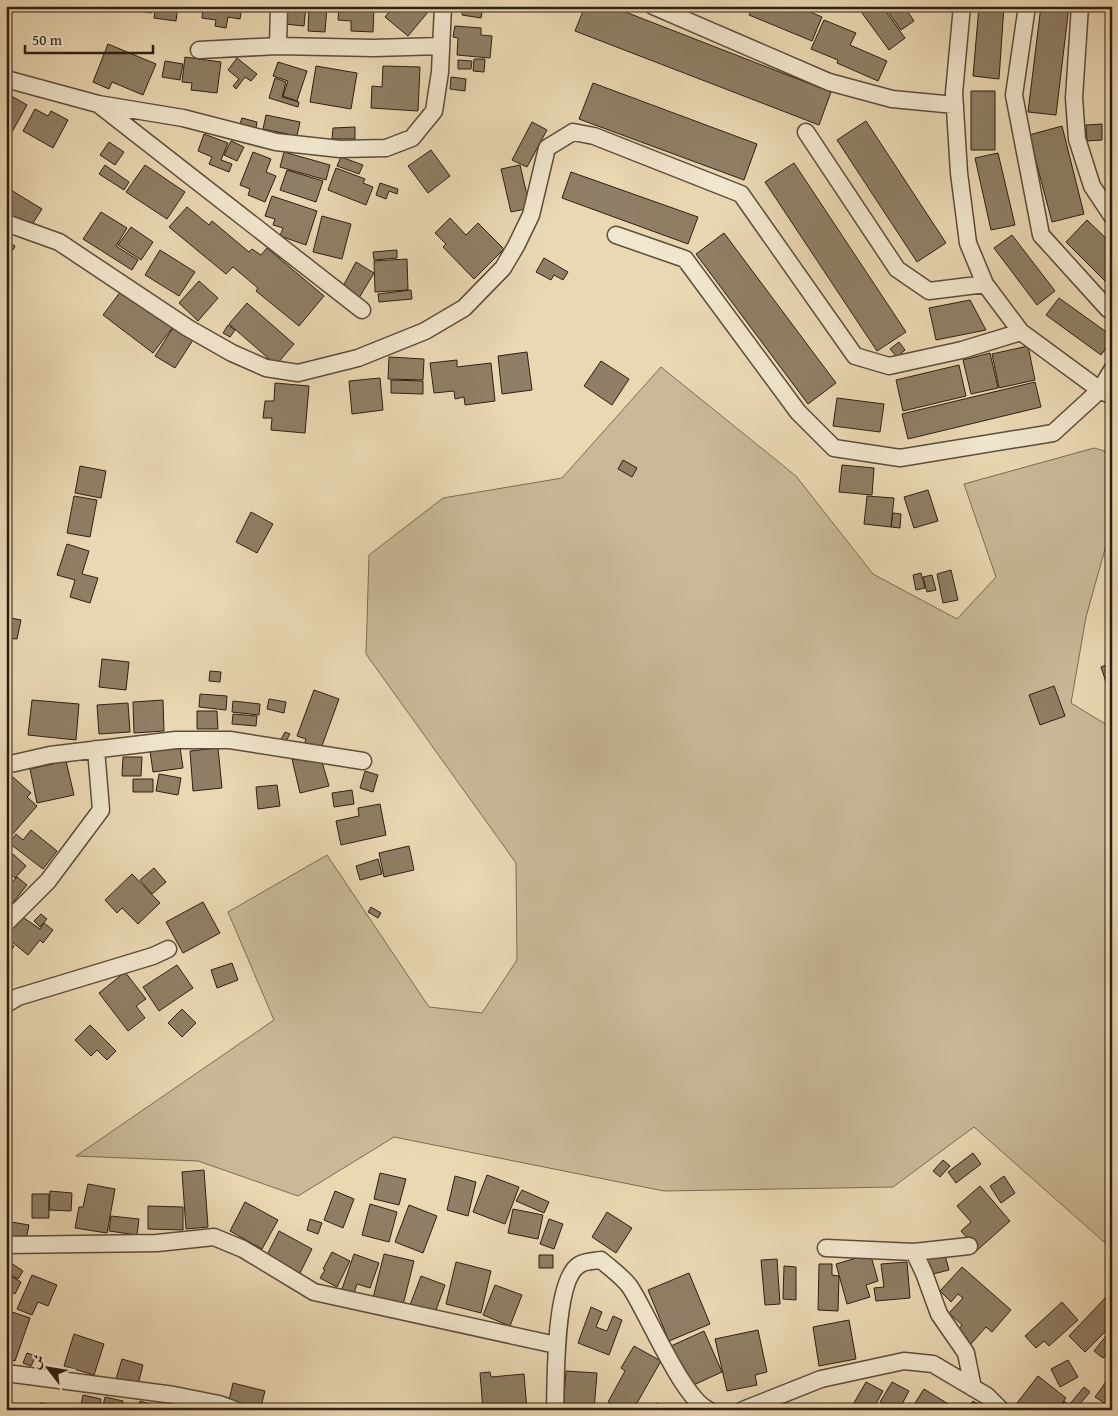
<svg xmlns="http://www.w3.org/2000/svg" width="1118" height="1416" viewBox="0 0 1118 1416" font-family="'Gentium Book Plus',Amiri,serif">
<rect width="100%" height="100%" fill="#ead8b3"/>
<filter id="stains"><feTurbulence type="fractalNoise" baseFrequency=".004" numOctaves="4"/><feColorMatrix values="0 0 0 0 .2 0 0 0 0 .09 0 0 0 0 .02 0 0 0 .5 -.17"/></filter>
<radialGradient id="worn" r=".72"><stop offset=".6" stop-color="#630" stop-opacity="0"/><stop offset="1" stop-color="#630" stop-opacity=".3"/></radialGradient>
<!-- green -->
<path fill="#cab998" stroke="#7c6c56" d="M661 367 796 476 873 574 957 619 996 577 964 484 1094 448 1112 453V524L1086 617 1071 703 1112 728V1250L1104 1242 974 1127 893 1187 664 1191 394 1137 298 1196 198 1161 76 1156 274 1020 228 912 327 855 429 1007 482 1013 517 960 516 863 366 654 369 555 443 498 562 478Z"/>
<!-- building -->
<path fill="#8f7f66" stroke="#2d1f13" d="M135 6H152L151 13 134 10Z
M156 6H178L176 21 154 18Z
M203 6H242L240 19 228 17 226 28 215 26 216 20 202 18Z
M287 6H306L304 26 285 24Z
M309 6H327L325 32 308 31Z
M339 6 374 7 373 32 351 31V21L338 20Z
M394 6H433L408 36 385 17Z
M463 6H483L481 18 462 15Z
M585 6H610L831 92 819 125 575 31Z
M753 6H796L822 17 812 41 749 15Z
M871 6H882L905 38 889 50 862 13Z
M884 6H904L914 21 901 30Z
M979 6H1004L999 79 973 76Z
M1041 6H1069L1056 115 1028 112Z
M824 20 856 33 850 45 887 61 878 81 837 63 838 60 811 49Z
M455 26 481 28V35L492 36 490 58 457 55 458 38 453 37Z
M108 44 156 64 143 95 112 82 109 89 93 82Z
M185 57 221 62 217 93 191 90 192 83 182 82Z
M237 58 257 74 251 81 245 77 236 89 233 86 239 79 228 70Z
M474 59H485L484 72 473 71Z
M458 60 472 61 471 69H458Z
M165 61 183 64 180 80 162 77Z
M278 62 307 71 297 101 283 96 288 81 273 76Z
M316 66 357 73 351 109 310 102Z
M383 66 420 67 418 111 371 108 372 86 382 87Z
M451 77 466 79 465 91 450 89Z
M275 78 286 82 282 97 299 102 298 107 269 98Z
M593 83 757 144 744 180 579 119Z
M971 91H995V150H971Z
M1112 92V120L1108 119Z
M6 93 27 105 12 132 6 129Z
M35 109 48 116 51 111 68 120 53 148 23 131Z
M266 115 300 122 297 136 263 129Z
M242 118 257 122 256 128 240 124Z
M866 121 946 243 917 262 837 140Z
M532 122 547 130 527 167 512 160Z
M1102 124V140L1087 141 1086 125Z
M1062 126 1084 214 1052 222 1029 135Z
M355 127V139H332L333 128Z
M204 134 228 143 221 160 232 164 229 172 209 164 212 157 198 151Z
M1112 140V155L1106 143Z
M231 141 244 147 237 161 224 155Z
M109 142 124 152 115 165 100 155Z
M431 150 450 176 428 193 408 166Z
M253 152 271 159 266 172 276 176 265 202 248 195 250 189 240 185Z
M284 152 330 165 326 180 280 167Z
M998 153 1015 225 991 230 975 158Z
M341 157 363 165 359 174 337 166Z
M794 163 906 332 877 351 765 182Z
M105 165 129 182 124 190 99 174Z
M145 165 185 192 167 219 126 192Z
M520 165 530 208 511 212 501 169Z
M336 168 365 179 363 183 373 187 366 205 328 190Z
M287 170 323 181 316 202 280 190Z
M571 172 698 217 688 244 562 198Z
M380 183 398 189 397 194 389 191 386 199 376 195Z
M6 187 42 209 29 229 6 214Z
M272 196 317 211 306 245 280 236 283 228 273 225 275 219 265 216Z
M187 207 209 225 212 221 249 252 252 249 261 255 267 248 324 296 299 326 256 291 258 288 233 267 226 274 169 227Z
M101 212 127 228 116 246 138 260 132 270 83 239Z
M322 216 351 224 342 259 313 252Z
M450 218 466 235 478 223 504 249 474 279 443 247 446 244 435 233Z
M1087 220 1112 244V288L1066 242Z
M131 227 153 242 141 260 118 245Z
M724 233 836 383 808 404 696 254Z
M1012 235 1055 291 1037 305 994 248Z
M6 241 15 246 6 262Z
M160 250 195 272 179 296 145 275Z
M397 250V258L374 260 373 252Z
M544 258 568 272 563 280 554 275 551 280 536 272Z
M407 259 408 290 375 292 374 261Z
M356 262 374 273 359 298 342 288Z
M199 281 218 298 198 321 179 303Z
M411 290 412 299 379 302 378 294Z
M121 291 173 327 153 353 103 315Z
M1059 298 1112 336V340L1101 355 1046 315Z
M970 300 986 330 936 340 929 308Z
M247 303 294 344 276 365 229 324Z
M228 325 235 330 230 337 223 333Z
M173 328 193 340 175 368 155 356Z
M899 342 905 350 897 357 890 349Z
M1028 346 1035 380 999 388 992 354Z
M527 352 532 390 502 394 498 356Z
M990 353 998 388 971 394 963 360Z
M389 357 424 359 423 380 388 379Z
M457 360V367L491 363 495 401 465 405 464 397 455 399 454 391 434 393 430 363Z
M601 361 629 379 612 405 584 386Z
M959 365 966 396 903 411 896 380Z
M380 378 383 410 352 414 349 381Z
M391 380 423 381V394L391 393Z
M1035 382 1041 407 908 439 902 414Z
M275 383 309 386 305 433 271 430 272 418H263L265 401H274Z
M837 398 884 404 880 432 833 426Z
M623 460 637 468 632 477 618 469Z
M842 465 874 468 872 495 839 492Z
M80 466 106 471 101 498 75 493Z
M928 490 938 521 914 528 904 497Z
M74 496 97 500 90 537 67 533Z
M867 496 894 498 891 527 864 524Z
M251 512 273 524 257 553 236 542Z
M893 513 901 514 900 528 891 527Z
M67 544 89 551 82 574 98 578 90 603 70 597 75 580 57 575Z
M951 570 958 600 943 603 937 574Z
M921 573 925 588 916 590 913 575Z
M932 575 936 590 927 592 923 577Z
M6 617 21 620 17 639 6 638Z
M6 639 12 640 7 672H6Z
M102 659 129 662 126 690 99 687Z
M1112 663V700L1101 667Z
M210 671 221 672 220 682 209 681Z
M1054 686 1065 716 1040 725 1029 695Z
M314 690 339 699 319 754 303 748 306 739 297 736Z
M200 694 227 696 226 710 199 707Z
M269 699 286 702 284 713 267 709Z
M32 700 79 704 76 740 28 735Z
M163 700 164 731 134 733 133 702Z
M233 701 260 704 259 715 232 712Z
M128 703 130 732 99 734 97 705Z
M197 711H217L218 729H197Z
M233 714 257 716 256 726 232 724Z
M285 732 290 734 285 743 280 741Z
M180 747 183 768 153 772 150 751Z
M218 748 222 788 193 791 190 751Z
M123 757H142L141 776H122Z
M292 759 322 762 329 786 300 793Z
M66 761 74 795 37 803 30 769Z
M6 771 31 793 27 797 37 806 11 836 6 831Z
M365 771 378 775 373 792 360 788Z
M159 774 181 778 178 795 156 791Z
M133 779H153V792H133Z
M277 785 280 806 258 809 256 787Z
M352 790 354 804 334 807 332 793Z
M380 804 386 835 341 845 336 821 359 816 358 808Z
M31 830 57 851 43 869 9 843 16 834 23 840Z
M409 846 414 870 384 877 379 853Z
M13 854 26 866 15 878 6 869V861Z
M378 859 382 874 360 880 356 866Z
M154 868 166 882 152 894 140 880Z
M132 874 160 903 138 924 122 908 117 913 105 900Z
M17 877 27 885 10 906 6 903V879L11 883Z
M203 902 220 933 183 953 166 922Z
M371 907 381 913 378 918 368 912Z
M41 914 47 919 40 927 34 921Z
M21 916 40 929 44 923 53 930 43 943 40 940 28 955 6 937V934Z
M6 941 14 946 6 960Z
M232 963 238 980 217 988 211 970Z
M177 965 193 988 159 1011 143 987Z
M125 972 146 999 136 1006 145 1018 128 1031 99 993Z
M182 1009 196 1023 182 1037 168 1023Z
M90 1025 116 1051 107 1060 97 1050 91 1056 75 1040Z
M973 1153 981 1164 956 1183 948 1172Z
M943 1160 950 1166 940 1177 933 1171Z
M204 1170 208 1227 186 1229 182 1172Z
M380 1173 406 1179 399 1205 374 1199Z
M487 1175 519 1187 505 1224 473 1212Z
M455 1176 476 1182 468 1216 447 1210Z
M1004 1176 1015 1193 1001 1203 990 1186Z
M88 1184 115 1189 107 1233 75 1228 79 1207H83Z
M980 1186 1010 1221 974 1253 965 1243 969 1240 961 1231 971 1222 957 1206Z
M522 1190 549 1202 544 1213 516 1201Z
M50 1191 72 1193 71 1211 49 1210Z
M335 1191 354 1199 343 1228 324 1220Z
M32 1194H49V1218H32Z
M245 1202 278 1220 262 1249 230 1231Z
M370 1204 397 1212 389 1242 362 1235Z
M409 1205 437 1216 423 1253 395 1242Z
M148 1206 183 1207V1230L148 1229Z
M513 1209 543 1215 538 1239 508 1233Z
M607 1212 632 1228 616 1253 592 1237Z
M111 1216 139 1219 137 1235 109 1231Z
M310 1219 322 1223 318 1234 307 1230Z
M549 1219 563 1224 554 1249 540 1244Z
M6 1221 29 1225 25 1245 6 1241Z
M279 1231 312 1249 298 1277 265 1259Z
M332 1252 350 1261 337 1287 320 1278 325 1270 323 1269Z
M354 1254 379 1263 370 1288 357 1284 352 1299 340 1295Z
M384 1254 414 1261 403 1305 373 1298Z
M539 1255H553V1268H539Z
M945 1255 949 1270 929 1275 925 1260Z
M871 1256 878 1281 866 1285 870 1297 847 1304 836 1264 860 1257 861 1259Z
M777 1259 780 1304 765 1305 761 1260Z
M8 1261 23 1271 18 1279 6 1272Z
M456 1262 491 1271 481 1313 446 1304Z
M907 1262 910 1298 876 1301 874 1288 884 1287 881 1264Z
M819 1264H832V1275L839 1276 838 1311 818 1310Z
M784 1266 796 1267V1300L783 1299Z
M962 1267 1011 1310 992 1332 986 1327 969 1346 955 1334 962 1325 949 1313 963 1298 958 1294 951 1302 940 1291Z
M6 1273 21 1282 15 1294 6 1289Z
M689 1273 710 1324 669 1341 648 1290Z
M32 1275 57 1285 48 1306 38 1302 32 1315 17 1309Z
M421 1276 445 1285 435 1313 410 1305Z
M495 1285 522 1295 510 1326 483 1315Z
M1108 1295 1112 1298V1325L1085 1352 1069 1336Z
M1062 1302 1078 1320 1049 1346 1044 1341 1036 1348 1025 1336Z
M591 1307 602 1312 596 1327 607 1331 613 1316 622 1320 609 1355 578 1343Z
M6 1310 30 1318 15 1361 6 1358Z
M849 1320 856 1359 819 1366 813 1327Z
M758 1330 767 1372 755 1375 757 1385 727 1391 715 1339Z
M704 1331 722 1372 687 1388 680 1366 671 1346Z
M1110 1331 1112 1332V1347L1103 1358 1094 1351Z
M74 1334 104 1344 94 1375 64 1366Z
M634 1346 661 1361 633 1410H622L608 1402 625 1371 621 1368Z
M27 1353 36 1356 31 1366 23 1363Z
M122 1359 143 1365 137 1388 115 1382Z
M1068 1360 1078 1377 1060 1387 1051 1369Z
M566 1371 597 1373 594 1410H563Z
M490 1372 491 1377 524 1374 527 1410H483L480 1373Z
M1038 1376 1066 1398 1057 1410H1026L1017 1403Z
M1108 1379 1112 1382V1408L1095 1397Z
M866 1382 883 1391 873 1409 875 1410H855L851 1408Z
M892 1382 909 1391 899 1410H885L887 1406 880 1402Z
M233 1383 265 1391 260 1410 227 1409Z
M1084 1387 1090 1392 1079 1405 1085 1410H1058L1064 1401 1069 1405Z
M924 1389 953 1407 951 1410H927L915 1403Z
M83 1395 101 1399 99 1410H80Z
M105 1397 123 1401 122 1404 138 1409 140 1401 153 1405 152 1410H102Z
M973 1401 987 1410H967Z
M6 1403 31 1410H6Z
M40 1403 51 1405 50 1410H39Z
M657 1403 665 1408 664 1410H652Z"/>
<g fill="none" stroke-linecap="round" stroke-linejoin="round">
<!-- street casing -->
<g stroke="#5c4d3b" stroke-width="19">
<path id="street" d="M653 6 829 82 892 99 955 105
M962 6 954 93 959 173 968 243 985 284 1021 332 1100 390 1112 370
M1027 6 1014 95 1041 235 1108 309 1112 310
M1080 6 1074 98 1077 139 1092 186 1112 216
M278 46 279 6
M199 50 278 46 374 48 441 46
M6 79 98 104
M806 132 897 269 929 291 985 284
M6 223 59 242 188 328 232 353 266 368 298 373 358 358 425 331 464 308 503 268 516 246 531 215 547 148 573 132 594 136 741 194 855 356 889 366 962 350 1021 332
M616 235 685 259 798 412 834 448 900 458 1053 433 1100 390 1112 396
M362 310 98 104 183 118 276 142 340 149 386 148 412 138 434 111 440 72 443 6
M6 765 50 755 176 740H230L363 761
M6 923 48 881 101 810 96 749
M6 1004 18 997 153 956 168 949
M6 1245 157 1243 214 1237 243 1249 314 1292 556 1345
M826 1248 914 1252 924 1273 939 1314 966 1353 973 1388
M914 1252 969 1246
M6 1373 174 1395 219 1404 235 1410
M555 1410C556 1381 554 1280 579 1265 584 1261 595 1261 601 1260 610 1268 623 1277 630 1287 647 1312 683 1400 709 1410
M743 1410 821 1379 904 1361 933 1364 987 1396 1001 1410"/>
</g>
<!-- street -->
<use href="#street" stroke="#f1e6ce" stroke-width="16"/>
</g>
<!-- margin -->
<rect width="1118" height="1416" fill="none" stroke="#ead8b3" stroke-width="25"/>
<rect x="8" y="8" width="1103" height="1401" fill="none" stroke="#2d1f13" stroke-width="2.5"/>
<rect x="12" y="12" width="1093" height="1391" fill="none" stroke="#2d1f13"/>
<!-- north arrow -->
<g transform="translate(48 1368) rotate(301)" stroke="#f1e6ce" stroke-width="4" paint-order="stroke">
<path d="M0-4L9 19L0 12L-9 19Z" fill="#2d1f13"/>
<text y="-8" font-size="14" font-weight="bold" text-anchor="middle" fill="#2d1f13">ش</text>
</g>
<!-- scale -->
<path d="M25 45v8h128v-8" fill="none" stroke="#2d1f13" stroke-width="2.5"/>
<text x="32" y="45" font-size="15" fill="#2d1f13" stroke="#f1e6ce" stroke-width="4" paint-order="stroke">50 m</text>
<rect width="100%" height="100%" filter="url(#stains)"/>
<rect width="100%" height="100%" fill="url(#worn)"/>
</svg>
